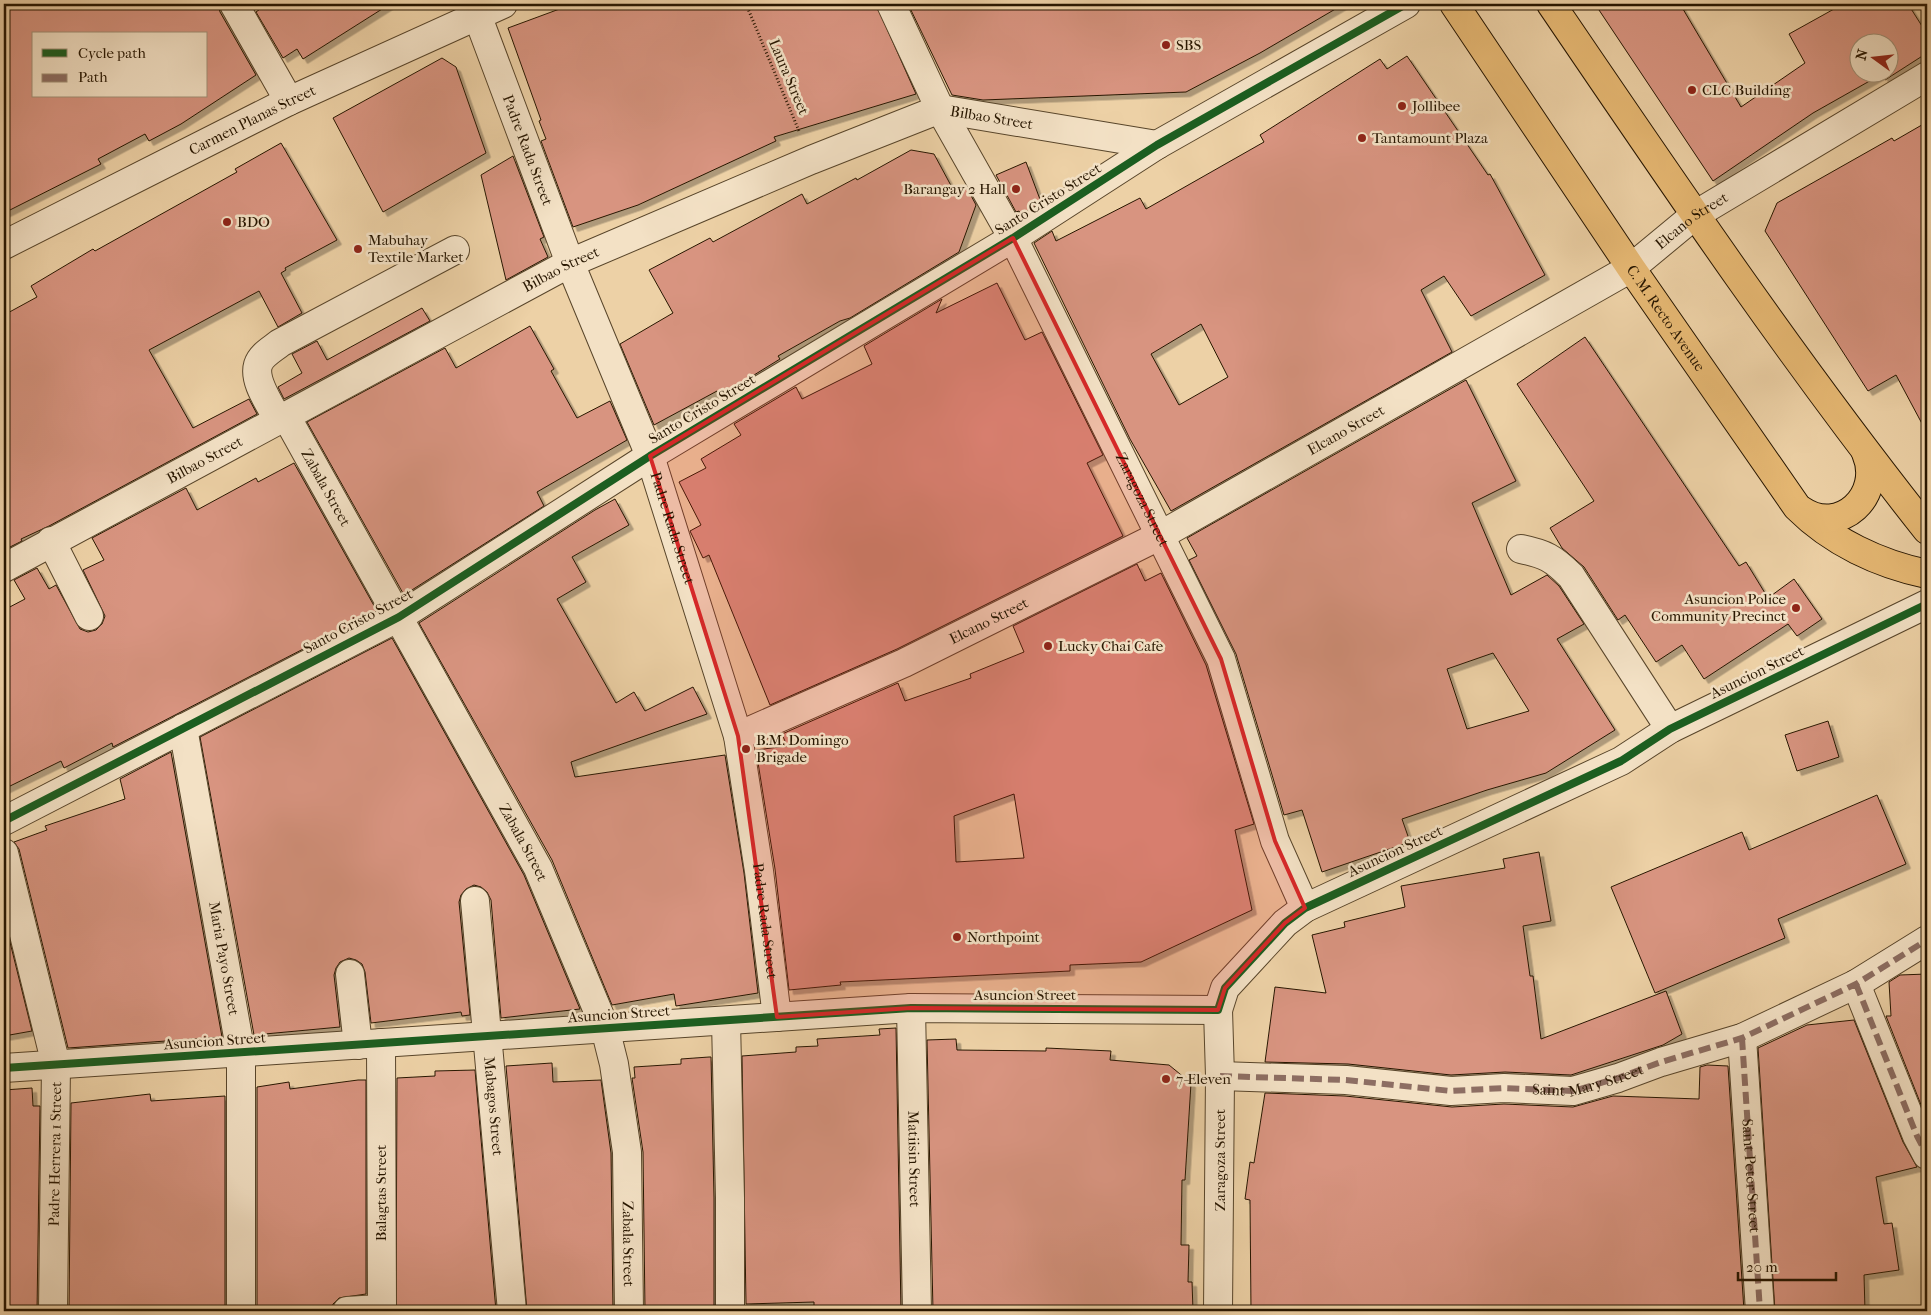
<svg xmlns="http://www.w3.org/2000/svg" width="1931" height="1315" viewBox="0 0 1931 1315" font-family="'IM FELL French Canon',serif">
<defs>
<filter id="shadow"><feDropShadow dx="4.5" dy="4.5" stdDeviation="0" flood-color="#0004"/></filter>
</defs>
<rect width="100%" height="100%" fill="#edd1a6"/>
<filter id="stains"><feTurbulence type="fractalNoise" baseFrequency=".004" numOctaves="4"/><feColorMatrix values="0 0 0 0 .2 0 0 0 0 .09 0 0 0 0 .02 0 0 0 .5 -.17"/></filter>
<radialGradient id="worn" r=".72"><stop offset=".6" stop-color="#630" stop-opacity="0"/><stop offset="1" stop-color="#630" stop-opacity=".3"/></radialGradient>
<!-- building -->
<path fill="#d89480" stroke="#271600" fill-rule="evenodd" filter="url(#shadow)" d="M14 4H218L220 12 256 75 181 124 149 141 145 134 98 159 101 164 4 213V9ZM34 34H206V96H34Z
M267 4H390L303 59 297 49 283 58 256 12Z
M573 4H876L916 94 774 137 776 141 638 205 573 227 541 141 546 139 539 121 541 120 508 28Z
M908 4H1344L1260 53 1186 92 983 100 952 95Z
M1595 4H1680L1741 107 1805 63 1789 34 1843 4H1908L1927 34V53L1885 80 1882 74 1813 113 1713 181ZM1858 42H1888V72H1858Z
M1407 56 1488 175 1490 174 1545 275 1471 316 1444 276 1421 290 1452 352 1171 511 1130 439 1034 243 1052 231 1056 241 1140 198 1146 209 1264 142 1260 135 1380 59 1387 69ZM1201 324 1228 377 1179 405 1151 354Z
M442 58 456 67 486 153 383 212 333 118Z
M1927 122V433L1896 375 1868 391 1765 231 1777 203 1892 138 1894 141Z
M281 143 337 240 285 268 286 270 281 273 302 313 278 327 259 291 149 350 193 428 249 399 257 414 49 526 21 539 22 541 4 550V315L37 297 31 286 93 249 95 251 237 172 235 169Z
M911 150 934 154 955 193 967 188 976 205 959 252 850 318 840 321 778 356 780 359 720 396 717 391 654 425 620 344 673 313 649 270 710 238 713 242 802 194 807 204 856 178 857 180Z
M513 156 544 237 540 239 548 257 506 280 481 175Z
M1026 162 1041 202 1021 215 1019 211 1016 212 996 175Z
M997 283 1025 340 1042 332 1103 455 1087 463 1123 536 897 649 770 705 709 555 703 558 690 531 701 525 679 482 706 468 701 459 741 435 734 424 796 387 802 399 872 364 864 346 942 299 936 313Z
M422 308 430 321 284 399 278 387 302 373 292 354 317 341 327 360Z
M530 326 554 369 551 371 577 418 610 401 627 440 537 492 544 506 404 595 307 422 445 348 456 368Z
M1585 337 1739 566 1746 562 1768 598 1794 579 1822 619 1797 636 1788 624 1704 679 1682 645 1656 662 1625 615 1618 620 1584 567 1562 548 1550 528 1594 501 1517 384Z
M1466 380 1516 481 1472 503 1511 595 1547 575 1559 586 1584 624 1557 639 1615 730 1546 773 1487 790 1402 819 1410 842 1322 872 1302 810 1284 815 1236 654 1189 560 1197 556 1187 538ZM1493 653 1529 711 1467 729 1447 669Z
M294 463 377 611 113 747 112 743 64 768 61 761 4 789V610L25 599 14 580 37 568 49 589 56 585 80 629 88 632 96 630 102 624 105 616 83 570 104 560 92 538 186 488 197 510 256 478 258 482Z
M615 499 629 525 572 557 586 582 557 599 616 703 634 692 645 711 693 687 707 714 571 762 575 777 725 755 744 873 758 993 676 1006 674 994 612 1005 552 860 419 623 595 510Z
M1137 564 1145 581 1161 573 1206 665 1254 824 1235 830 1252 910 1141 962 1070 965V971L840 982 841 985 789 990 775 869 756 750 787 746 782 734 898 683 905 701 971 678 970 674 1024 652 1013 626ZM1014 794 1024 858 956 862 954 816Z
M392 638 524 875 580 1009 501 1018 491 900 487 892 481 887 474 885 466 889 461 895 459 902 470 1015 462 1016 461 1012 371 1023 365 972 362 964 356 960 349 958 340 962 336 968 334 975 340 1027 254 1035 200 737Z
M1828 721 1839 757 1797 771 1785 735Z
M171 752 222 1037 68 1048 19 849 14 842 47 830 45 826 125 799 120 779Z
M1877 795 1906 864 1778 919 1785 938 1655 993 1611 887 1742 832 1749 850Z
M1539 852 1551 921 1523 926 1530 976H1533L1541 1039 1666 991 1682 1034 1663 1045 1571 1075 1505 1072 1451 1075 1348 1064 1265 1062 1275 987 1326 993 1312 935 1345 927 1344 922 1405 907 1401 886 1505 868 1503 859Z
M4 918 32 1031 4 1036Z
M1927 974V1120L1886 1016H1891L1889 982 1900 975Z
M1854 1020 1903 1142 1917 1167 1876 1177 1884 1224 1892 1223 1899 1270 1864 1275 1865 1311H1775L1758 1048 1807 1025Z
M896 1028 901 1311 814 1308V1302L746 1304 742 1056 796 1052V1047L818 1046 817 1039 880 1035 879 1029Z
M956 1039 957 1050 1046 1051V1048L1111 1051 1110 1060 1169 1065 1191 1083 1185 1180H1182L1181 1245H1189L1188 1282H1192L1193 1311H933L927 1040Z
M709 1057H711L714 1198V1311H645L643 1152 632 1078H635L634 1067 681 1064V1059Z
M552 1063 553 1082 601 1080 611 1153 613 1311H527L506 1066Z
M1707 1065 1728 1066 1744 1311H1251L1250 1200 1245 1199 1250 1162 1254 1163 1265 1093 1345 1096 1452 1107 1504 1104 1573 1107 1613 1096 1699 1099 1700 1067Z
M475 1070 496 1311H396L397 1078 435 1076V1071Z
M358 1080H366V1294L339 1298 333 1304 331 1311H257V1087L289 1082 290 1089Z
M32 1088 33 1106H40L37 1311H4V1090Z
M150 1094 151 1101 225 1096V1311H125V1308L69 1311 71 1103Z"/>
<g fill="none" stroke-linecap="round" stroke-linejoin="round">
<!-- minor casing -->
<g stroke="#58452a" stroke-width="30">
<g id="minor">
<path d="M234 4 289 101"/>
<path id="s1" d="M473 4 570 263 650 456 738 736 759 871 777 1017"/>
<path id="s2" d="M891 4 940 109 1013 238 1221 659 1275 841 1305 908"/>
<path id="s3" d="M4 245 289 101 503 4"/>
<path id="s4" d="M286 416 538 868 605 1028 614 1064 627 1152 629 1311"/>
<path d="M278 420C271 405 253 382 258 365 261 355 273 349 280 343L455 250"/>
<path d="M51 541 89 616"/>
<path d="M1521 549C1545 554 1553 558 1571 576L1670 729"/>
<path id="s5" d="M4 568 570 263 811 160 940 109 1157 145"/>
<path id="s6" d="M183 728 241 1054V1311"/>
<path id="s7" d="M738 736 904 663 1161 535 1631 268 1695 215 1927 76"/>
<path d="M4 821 399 617 650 456 1013 238 1157 145 1406 4"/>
<path d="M4 853 56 1065 53 1311"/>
<path id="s8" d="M475 901 512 1311"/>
<path d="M350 974 358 1045"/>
<path d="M1856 984 1917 1136 1927 1155"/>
<path id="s9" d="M911 1008 917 1311"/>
<path d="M1218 1010 1220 1076 1218 1311"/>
<path d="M726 1021 730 1198V1311"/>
<path id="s10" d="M1742 1038 1760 1311"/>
<path d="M4 1068 911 1008 1218 1010 1225 988 1285 923 1305 908 1621 761 1670 729 1927 604"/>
<path id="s11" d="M1220 1076 1346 1080 1451 1091 1504 1088 1573 1091 1618 1078 1661 1062 1742 1038 1856 984 1927 940"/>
<path d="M347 1311 378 1309 382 1306 381 1043"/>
</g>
</g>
<!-- major casing -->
<g stroke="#271600" stroke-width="30">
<g id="major">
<path id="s12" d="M1454 4 1631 268 1797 507C1832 542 1879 564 1927 574"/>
<path d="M1551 4C1672 182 1793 361 1927 530"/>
<path d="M1801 510C1840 537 1884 495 1866 453"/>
</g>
</g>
<!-- path -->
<path stroke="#271600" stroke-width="3" stroke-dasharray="1 2.5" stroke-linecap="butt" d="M746 4 799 131"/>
<!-- minor -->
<use href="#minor" stroke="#f3e1c5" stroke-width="28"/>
<!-- major -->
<use href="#major" stroke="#e6b873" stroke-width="28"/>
<!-- quiet -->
<path stroke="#8d6e63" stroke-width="6" stroke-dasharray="12 6" stroke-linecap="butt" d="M1856 984 1917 1136 1927 1155
M1742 1038 1760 1311
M1220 1076 1346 1080 1451 1091 1504 1088 1573 1091 1618 1078 1661 1062 1742 1038 1856 984 1927 940"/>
<!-- cycleway casing -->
<g stroke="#f3e1c5" stroke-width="11">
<path id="cycleway" d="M4 821 399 617 650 456 1013 238 1157 145 1406 4
M4 1068 911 1008 1218 1010 1225 988 1285 923 1305 908 1621 761 1670 729 1927 604"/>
</g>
<!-- cycleway -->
<use href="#cycleway" stroke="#1b5e20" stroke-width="8"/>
</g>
<!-- marked area -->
<path fill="#d62828" fill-opacity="0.2" stroke="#d62828" stroke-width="4" stroke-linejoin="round" d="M1013 238 1221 659 1275 841 1305 908 1285 923 1225 988 1218 1010 911 1008 777 1017 738 736 650 456Z"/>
<!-- markers -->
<g fill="#8f2418" stroke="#f3e1c5" stroke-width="2">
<circle cx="1166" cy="45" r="5"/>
<circle cx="1692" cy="90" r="5"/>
<circle cx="1402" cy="106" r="5"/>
<circle cx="1362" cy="138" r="5"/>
<circle cx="1016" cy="189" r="5"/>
<circle cx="227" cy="222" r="5"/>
<circle cx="358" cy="249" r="5"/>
<circle cx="1796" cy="608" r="5"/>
<circle cx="1048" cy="646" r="5"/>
<circle cx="746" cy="749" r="5"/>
<circle cx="957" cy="937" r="5"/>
<circle cx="1166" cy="1079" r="5"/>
</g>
<g text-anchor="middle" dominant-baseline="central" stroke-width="5" stroke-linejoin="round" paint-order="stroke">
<!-- poi labels -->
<g font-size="15" fill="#271600" stroke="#f3e1c5" text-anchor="start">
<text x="1176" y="45">SBS</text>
<text x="1702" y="90">CLC Building</text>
<text x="1412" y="106">Jollibee</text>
<text x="1372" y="138">Tantamount Plaza</text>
<text x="1006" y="189" text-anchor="end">Barangay 2 Hall</text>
<text x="237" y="222">BDO</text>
<text x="368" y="240">Mabuhay<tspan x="368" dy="17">Textile Market</tspan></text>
<text x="1786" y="599" text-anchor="end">Asuncion Police<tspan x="1786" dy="17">Community Precinct</tspan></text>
<text x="1058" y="646">Lucky Chai Cafe</text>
<text x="756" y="740">B.M. Domingo<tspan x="756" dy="17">Brigade</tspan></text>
<text x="967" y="937">Northpoint</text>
<text x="1176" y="1079">7-Eleven</text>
</g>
<!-- street labels -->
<g font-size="15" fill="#271600" stroke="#f3e1c5">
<text transform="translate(789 77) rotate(67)">Laura Street</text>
<text stroke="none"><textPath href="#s5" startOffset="1096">Bilbao Street</textPath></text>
<text stroke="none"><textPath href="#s3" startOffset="278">Carmen Planas Street</textPath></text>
<text stroke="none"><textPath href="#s1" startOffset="156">Padre Rada Street</textPath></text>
<text transform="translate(1048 199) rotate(-32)">Santo Cristo Street</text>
<text stroke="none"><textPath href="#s7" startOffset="1086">Elcano Street</textPath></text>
<text stroke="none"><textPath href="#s5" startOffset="632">Bilbao Street</textPath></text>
<text stroke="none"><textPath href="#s12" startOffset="379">C. M. Recto Avenue</textPath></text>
<text transform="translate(702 409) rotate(-31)">Santo Cristo Street</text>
<text stroke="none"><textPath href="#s7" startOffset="681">Elcano Street</textPath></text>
<text stroke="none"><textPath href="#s5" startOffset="228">Bilbao Street</textPath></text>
<text stroke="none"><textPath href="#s4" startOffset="82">Zabala Street</textPath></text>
<text stroke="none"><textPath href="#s2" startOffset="556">Zaragoza Street</textPath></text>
<text stroke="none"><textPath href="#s1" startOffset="561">Padre Rada Street</textPath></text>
<text transform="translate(358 621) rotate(-28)">Santo Cristo Street</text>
<text stroke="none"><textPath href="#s7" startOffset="276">Elcano Street</textPath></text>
<text transform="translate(1757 672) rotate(-26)">Asuncion Street</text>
<text stroke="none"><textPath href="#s4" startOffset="488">Zabala Street</textPath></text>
<text transform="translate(1395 851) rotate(-25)">Asuncion Street</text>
<text stroke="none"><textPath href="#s1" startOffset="966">Padre Rada Street</textPath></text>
<text stroke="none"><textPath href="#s6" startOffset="234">Maria Payo Street</textPath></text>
<text x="1025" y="995">Asuncion Street</text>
<text transform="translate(619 1014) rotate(-4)">Asuncion Street</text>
<text transform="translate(215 1041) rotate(-4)">Asuncion Street</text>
<text stroke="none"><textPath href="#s11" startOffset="370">Saint Mary Street</textPath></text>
<text stroke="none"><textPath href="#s8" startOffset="206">Mabagos Street</textPath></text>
<text transform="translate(55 1154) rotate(-89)">Padre Herrera 1 Street</text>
<text stroke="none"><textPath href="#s9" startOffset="151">Matiisin Street</textPath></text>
<text transform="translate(1220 1160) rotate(-90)">Zaragoza Street</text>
<text stroke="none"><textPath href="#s10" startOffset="138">Saint Peter Street</textPath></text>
<text transform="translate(381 1193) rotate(-90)">Balagtas Street</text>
<text stroke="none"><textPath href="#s4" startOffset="909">Zabala Street</textPath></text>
</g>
</g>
<!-- margin -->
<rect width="1931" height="1315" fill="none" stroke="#edd1a6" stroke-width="20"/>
<rect x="5" y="5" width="1921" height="1305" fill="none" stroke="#271600" stroke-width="2.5"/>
<rect x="10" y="10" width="1911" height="1295" fill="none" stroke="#271600"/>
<!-- legend -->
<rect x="32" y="32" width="175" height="65" fill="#f3e1c5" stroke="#a19076"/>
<rect x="42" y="49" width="25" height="8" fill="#1b5e20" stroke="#a19076"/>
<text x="78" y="58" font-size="15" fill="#271600">Cycle path</text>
<rect x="42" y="74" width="25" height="8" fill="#8d6e63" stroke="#a19076"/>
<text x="78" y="82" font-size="15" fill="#271600">Path</text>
<!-- north arrow -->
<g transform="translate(1874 58) rotate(285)"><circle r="24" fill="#f3e1c5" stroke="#a19076"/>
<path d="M0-4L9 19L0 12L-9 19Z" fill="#8f2418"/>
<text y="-8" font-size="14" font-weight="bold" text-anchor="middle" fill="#271600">N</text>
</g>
<!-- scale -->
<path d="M1738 1272v8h98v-8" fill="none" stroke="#271600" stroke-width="2.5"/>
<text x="1746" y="1272" font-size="15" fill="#271600" stroke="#f3e1c5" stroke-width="4" paint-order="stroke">20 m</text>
<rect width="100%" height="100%" filter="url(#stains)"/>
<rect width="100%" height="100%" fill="url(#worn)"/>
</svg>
